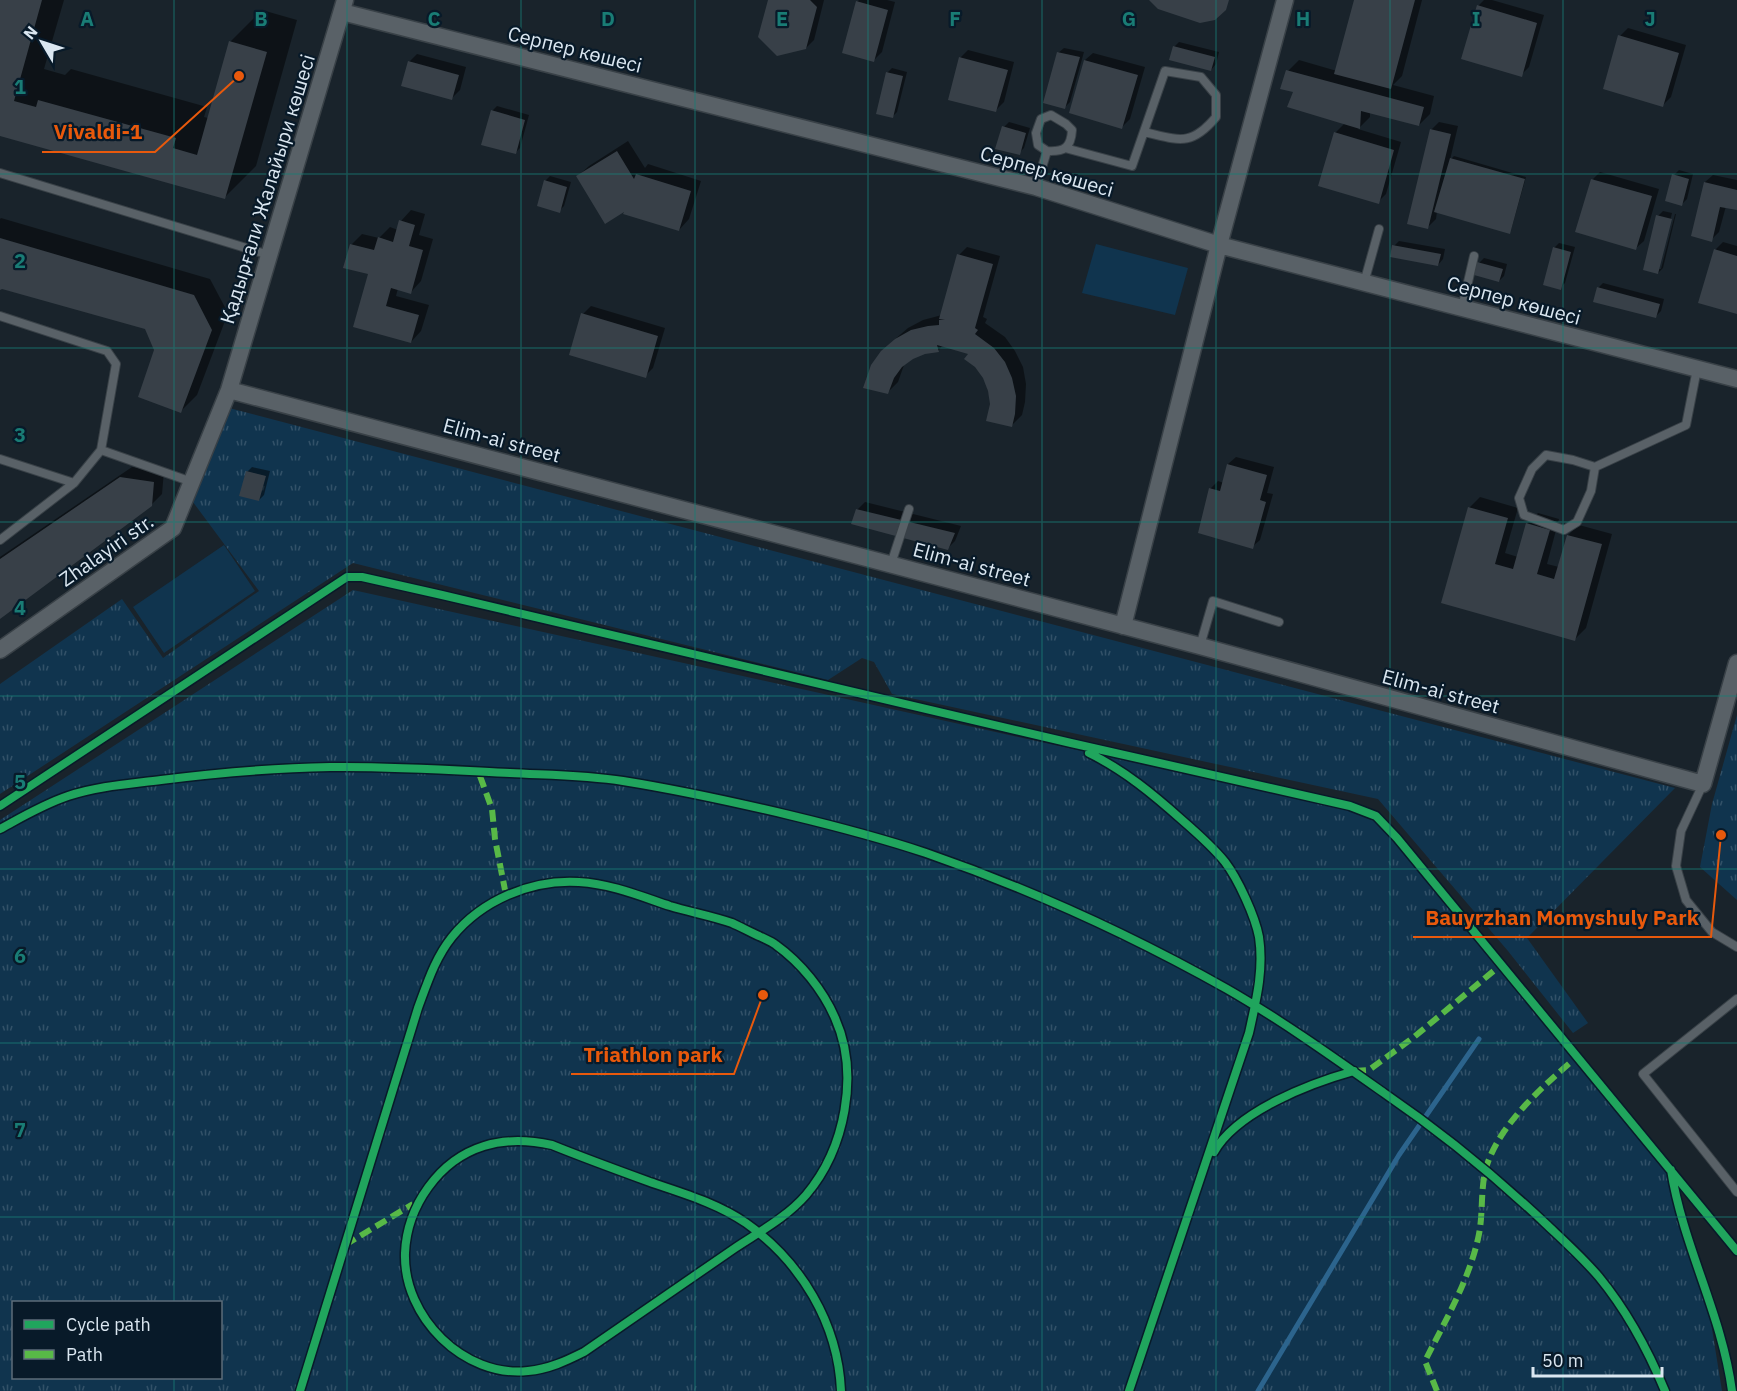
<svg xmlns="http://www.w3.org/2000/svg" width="1737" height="1391" viewBox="0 0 1737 1391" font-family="'IBM Plex Sans',sans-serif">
<defs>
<pattern id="park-tufts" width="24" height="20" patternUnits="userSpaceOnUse" patternTransform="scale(1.5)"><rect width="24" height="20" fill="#10344e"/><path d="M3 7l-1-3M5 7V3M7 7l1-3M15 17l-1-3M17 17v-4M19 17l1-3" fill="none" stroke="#325168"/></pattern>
</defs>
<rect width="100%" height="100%" fill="#19232b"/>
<!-- park -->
<path fill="url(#park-tufts)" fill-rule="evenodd" d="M229 408 1675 788 1527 938 1588 1023 1573 1033 1508 951 1378 799 892 694 874 662 862 658 828 680 353 563 0 794V684L122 599 163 658 259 591 190 498Z
M353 590 1376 816 1671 1170 1707 1298 1722 1391H0V820ZM14 1302H220V1378H14Z
M1737 715V900L1700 867 1712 804Z"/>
<!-- pitch -->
<path fill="#10344e" d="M1096 244 1188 268 1175 315 1082 293Z
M224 545 255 591 164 653 133 607Z"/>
<!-- shadow -->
<path fill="#0007" d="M0 0H64L44 69 65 75 71 69 207 107 204 117 208 118 230 42 262 10 297 20 256 166 225 197 0 134Z
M769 0H824L814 40 806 48Z
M859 0H887L895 2 882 52 874 60 857 2Z
M1355 0H1422L1402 76 1393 85 1434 96 1430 114 1419 125 1370 112V117L1358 129 1401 142 1386 194 1378 202 1335 133 1345 123 1295 91 1288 71 1299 60 1337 71Z
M1484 0H1492L1544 15 1529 67 1521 75 1478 6Z
M1628 28 1686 45 1671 97 1663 105 1620 36Z
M1179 42 1219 52 1216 64 1211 70 1174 47Z
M1064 48 1084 52 1070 102 1065 107 1058 53Z
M968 50 1014 62 1004 102 996 110 960 58Z
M1093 53 1145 67 1130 119 1122 127 1085 60Z
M417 54 466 67 460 90 452 98 409 62Z
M892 68 907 72 897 112 892 117 887 73Z
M497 106 529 115 520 148 515 153 492 111Z
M1009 122 1030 128 1024 148 1019 153 1004 127Z
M1439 122 1458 126 1450 160 1454 156 1526 177 1511 230 1509 232 1437 211 1436 219 1428 227 1431 130Z
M628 141 645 168 648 164 701 181 689 219 679 230 578 176 589 166Z
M1679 170 1693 174 1687 199 1682 204 1674 175Z
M1600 172 1659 189 1644 241 1636 248 1593 179Z
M1713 175 1737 180V209L1726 206 1719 232 1711 240 1705 182Z
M550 176 571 182 564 206 559 211 545 181Z
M411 210 425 214 419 235 433 239 421 281 411 292 398 288 396 296 429 305 421 331 411 342 355 326 369 273 351 245 362 234 379 238 390 227 398 230 401 221Z
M1663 211 1672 213 1658 269H1661L1675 214H1676L1663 268 1658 273V216Z
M1 218 210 279 228 313 197 395 181 411 146 327 0 288V219Z
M1399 241 1445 249 1443 259 1438 265 1394 246Z
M1723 242 1737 246V313L1715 250Z
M1559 243 1575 247 1565 283 1560 288 1554 248Z
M967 247 1000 256 983 317 987 319 985 323 1005 337 1015 351 1023 367 1026 384 1025 402 1022 415 1011 426 992 404 984 377 970 353 943 345 938 351 925 352 912 358 904 365 898 382 888 392 894 340 908 328 923 320 942 315 959 255Z
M1484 258 1507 264 1504 276 1499 281 1479 263Z
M1603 283 1664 299 1661 311 1656 316 1598 288Z
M591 306 665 328 653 368 645 376 583 314Z
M1236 457 1274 467 1267 493 1273 494 1260 540 1252 547 1210 489 1218 481 1224 483 1228 464Z
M132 467 164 471 162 494 151 505 0 618V557Z
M252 467 270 471 264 495 259 500 247 472Z
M1480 497 1518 508 1505 553 1518 557 1527 524 1538 513 1559 519 1547 564 1559 567 1568 535 1579 525 1612 534 1586 628 1575 639 1443 602 1469 508Z
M865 502 961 526 955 541 947 549 857 510Z"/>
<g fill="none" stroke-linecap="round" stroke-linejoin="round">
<!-- stream -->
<path stroke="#2c648d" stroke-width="5" d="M1258 1391 1399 1155 1479 1039"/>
</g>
<!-- building -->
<path fill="#384048" d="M0 0H42L14 101 36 107 38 100 176 138 173 148 197 155 229 41 267 52 225 199 0 136Z
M768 0H810L817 7 806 49 777 56 758 37Z
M1149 0H1229L1226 10 1215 20 1200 23 1158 9Z
M1354 0H1415L1391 89 1334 74Z
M856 1 888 10 874 62 842 53Z
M1477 5 1537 23 1522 77 1461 59Z
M1618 35 1679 53 1663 107 1603 89Z
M1173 46 1215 57 1211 71 1169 60Z
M1057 52 1080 57 1065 109 1043 103Z
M959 57 1008 70 996 112 948 100Z
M1084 60 1138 75 1122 129 1069 113Z
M408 61 459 75 452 100 401 86Z
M1286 70 1424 107 1419 126 1361 111 1360 129 1287 107 1293 92 1280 89Z
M886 72 903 76 893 118 876 114Z
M491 110 525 120 516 154 481 145Z
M1002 126 1026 133 1020 155 995 149Z
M1430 129 1451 134 1428 229 1407 224Z
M1334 132 1394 150 1379 204 1318 186Z
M617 151 634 179 636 174 691 191 679 231 623 214 624 212 605 224 576 176Z
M1450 158 1525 179 1510 234 1434 212Z
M1672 174 1689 179 1682 206 1665 201Z
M1591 179 1652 196 1636 250 1575 232Z
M544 180 567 187 560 213 537 206Z
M1704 182 1737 190V210L1720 207 1712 242 1691 236Z
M1656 215 1672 219 1658 274 1643 270Z
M399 220 415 225 409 246 423 250 411 294 391 288 386 306 419 315 411 343 353 327 368 274 343 268 350 244 374 250 378 237 393 242Z
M0 238 194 295 212 330 181 413 138 397 154 350 145 329 2 289 0 290Z
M1392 245 1441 254 1438 266 1390 257Z
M1553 247 1571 252 1561 290 1543 285Z
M1714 249 1737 256V314L1698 303Z
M957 254 993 264 975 328 978 330 975 334 994 348 1005 362 1012 378 1016 396 1015 414 1012 427 986 421 990 404 988 391 983 378 975 367 964 359 968 354 937 345 939 352 925 354 913 359 902 367 894 378 888 394 863 388 871 365 881 351 895 339 911 330 928 326 939 325V320H945L939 319Z
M1477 262 1503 269 1499 282 1474 275Z
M1597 287 1660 304 1656 318 1593 302Z
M581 313 658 336 646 378 569 355Z
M1227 464 1267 475 1260 500 1266 502 1253 549 1198 533 1209 488 1220 491Z
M246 471 266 476 259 501 239 496Z
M120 477 154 482 152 506 0 619V559Z
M1468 507 1508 518 1495 564 1513 569 1526 523 1550 530 1537 574 1554 579 1567 535 1602 544 1575 641 1441 603Z
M856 509 955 533 948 550 851 524Z"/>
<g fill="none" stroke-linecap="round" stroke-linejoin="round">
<!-- lane casing -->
<g stroke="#394147" stroke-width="10">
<path id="lane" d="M1065 148 1132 166 1165 71 1201 77 1216 95V117C1191 147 1179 140 1144 132
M0 173 269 255
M1036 187 1047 151 1038 145 1036 133 1041 119 1051 115 1066 124 1072 130C1071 148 1064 152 1047 151
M1364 283 1379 229
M1462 308 1474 256
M0 316 107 351 116 364 101 450 74 483 0 459
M101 450 192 482
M1595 467 1591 491 1577 522 1564 530 1524 515 1519 498 1532 469 1546 455 1573 460 1595 467 1686 425 1697 369
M0 540 74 483
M891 564 909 509
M1200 646 1213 601 1279 622
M1703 784 1681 831 1676 866 1686 900 1712 932 1737 947
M1737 999 1643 1074 1737 1192"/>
</g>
<!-- street casing -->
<g stroke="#394147" stroke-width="19">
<path id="street" d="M342 12 1036 187 1219 245 1737 379
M229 390 1200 646 1703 784 1737 663
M1123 626 1219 245 1285 0
M0 650 173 528 229 390 345 0"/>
</g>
<!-- lane -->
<use href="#lane" stroke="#596167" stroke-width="8"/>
<!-- street -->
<use href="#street" stroke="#596167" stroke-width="16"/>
<!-- quiet -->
<path stroke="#58b947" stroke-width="6" stroke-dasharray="12 6" stroke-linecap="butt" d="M480 776 492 809 495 839 505 890
M1354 1071 1369 1070 1414 1037 1496 969
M345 1245 413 1204
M1437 1391 1425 1361C1445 1321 1470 1279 1479 1234 1484 1209 1479 1181 1490 1157 1505 1120 1546 1083 1577 1057"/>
<!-- cycleway casing -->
<g stroke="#081a29" stroke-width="11">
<path id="cycleway" d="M1089 753C1124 770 1154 795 1182 820 1197 833 1213 847 1225 862 1238 879 1255 916 1259 937 1264 970 1256 1001 1249 1033L1129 1391
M0 806 347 577H362L442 595 1071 743 1350 806 1376 816 1397 838 1737 1251
M0 829C22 817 44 804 68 796 98 786 130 784 161 780 217 773 274 768 330 767 390 766 450 770 510 773 547 775 585 775 623 781 679 790 734 802 789 815 835 826 881 838 926 853 1030 889 1131 935 1227 989 1281 1020 1333 1057 1384 1093 1441 1132 1495 1176 1546 1224 1564 1241 1583 1258 1599 1277 1627 1311 1648 1350 1665 1391
M1214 1152C1237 1111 1311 1083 1354 1071
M1671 1170C1683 1246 1722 1315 1732 1391
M300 1391 418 1008C427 984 435 958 452 937 482 900 532 879 579 882 611 884 640 896 670 906 690 912 712 916 732 923 741 927 750 932 759 936 765 939 771 941 776 945 801 963 823 990 835 1018 860 1074 845 1149 806 1195 787 1217 759 1232 735 1248 684 1283 634 1318 584 1352 566 1361 549 1369 528 1371 464 1378 403 1317 405 1253 407 1206 439 1160 484 1146 506 1139 529 1140 552 1145 584 1158 617 1170 650 1182 682 1193 717 1203 746 1223 801 1262 838 1323 841 1391"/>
</g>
<!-- cycleway -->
<use href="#cycleway" stroke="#20a55d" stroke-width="8"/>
</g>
<!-- grid -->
<path fill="none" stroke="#197c75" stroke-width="1.5" stroke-opacity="0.55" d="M174 0V1302M347 0V1391M521 0V1391M695 0V1391M868 0V1391M1042 0V1391M1216 0V1391M1390 0V1391M1563 0V1391M0 174H1737M0 348H1737M0 522H1737M0 696H1737M0 869H1737M0 1043H1737M0 1217H1737M174 1378V1391"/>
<g text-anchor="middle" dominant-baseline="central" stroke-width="4.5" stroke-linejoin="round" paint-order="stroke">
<!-- street labels -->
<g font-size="20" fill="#dbe7f1" stroke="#081a29">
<text transform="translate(575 49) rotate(14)">Серпер көшесі</text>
<text transform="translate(1047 171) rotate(16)">Серпер көшесі</text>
<text transform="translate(267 189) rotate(-73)">Қадырғали Жалайыри көшесі</text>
<text transform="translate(1514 300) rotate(15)">Серпер көшесі</text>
<text transform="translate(502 440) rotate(15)">Elim-ai street</text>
<text transform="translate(106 550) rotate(-35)">Zhalayiri str.</text>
<text transform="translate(972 564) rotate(15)">Elim-ai street</text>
<text transform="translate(1441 691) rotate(15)">Elim-ai street</text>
</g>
</g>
<g font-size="20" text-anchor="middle" font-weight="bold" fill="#197c75" stroke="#081a29" stroke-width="4.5" stroke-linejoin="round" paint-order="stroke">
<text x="87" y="26">A</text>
<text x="261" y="26">B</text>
<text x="434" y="26">C</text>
<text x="608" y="26">D</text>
<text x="782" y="26">E</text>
<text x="955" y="26">F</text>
<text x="1129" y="26">G</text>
<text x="1303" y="26">H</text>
<text x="1476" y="26">I</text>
<text x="1650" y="26">J</text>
<text x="20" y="94">1</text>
<text x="20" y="268">2</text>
<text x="20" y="442">3</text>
<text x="20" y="615">4</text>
<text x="20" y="789">5</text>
<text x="20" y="963">6</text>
<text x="20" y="1137">7</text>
</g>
<!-- callouts -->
<path fill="none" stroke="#e8590c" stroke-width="2" d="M239 76L155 152H42M1721 835L1711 937H1413M763 995L734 1074H571"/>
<g fill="#e8590c" stroke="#081a29" stroke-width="2">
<circle cx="239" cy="76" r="6"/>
<circle cx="1721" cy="835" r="6"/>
<circle cx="763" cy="995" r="6"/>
</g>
<g font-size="21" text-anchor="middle" font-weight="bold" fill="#e8590c" stroke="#081a29" stroke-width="4.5" stroke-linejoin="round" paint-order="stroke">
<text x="98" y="139">Vivaldi-1</text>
<text x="1562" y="925">Bauyrzhan Momyshuly Park</text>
<text x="653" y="1062">Triathlon park</text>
</g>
<!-- legend -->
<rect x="12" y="1301" width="210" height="78" fill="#081a29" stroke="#5c6c79" stroke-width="1.5"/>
<rect x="24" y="1320" width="30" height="9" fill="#20a55d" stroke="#5c6c79" stroke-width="1.5"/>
<text x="66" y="1331" font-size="18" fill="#dbe7f1">Cycle path</text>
<rect x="24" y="1350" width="30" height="9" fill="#58b947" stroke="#5c6c79" stroke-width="1.5"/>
<text x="66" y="1361" font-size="18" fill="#dbe7f1">Path</text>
<!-- north arrow -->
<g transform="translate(42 42) rotate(309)" stroke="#081a29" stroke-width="4.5" paint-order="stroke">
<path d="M0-4.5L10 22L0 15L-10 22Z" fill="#dbe7f1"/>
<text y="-9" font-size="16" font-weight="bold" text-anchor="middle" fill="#dbe7f1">N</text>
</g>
<!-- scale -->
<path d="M1533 1367v9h129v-9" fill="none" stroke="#dbe7f1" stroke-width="3"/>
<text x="1542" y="1367" font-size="18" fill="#dbe7f1" stroke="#081a29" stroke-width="4.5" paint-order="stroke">50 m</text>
</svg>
